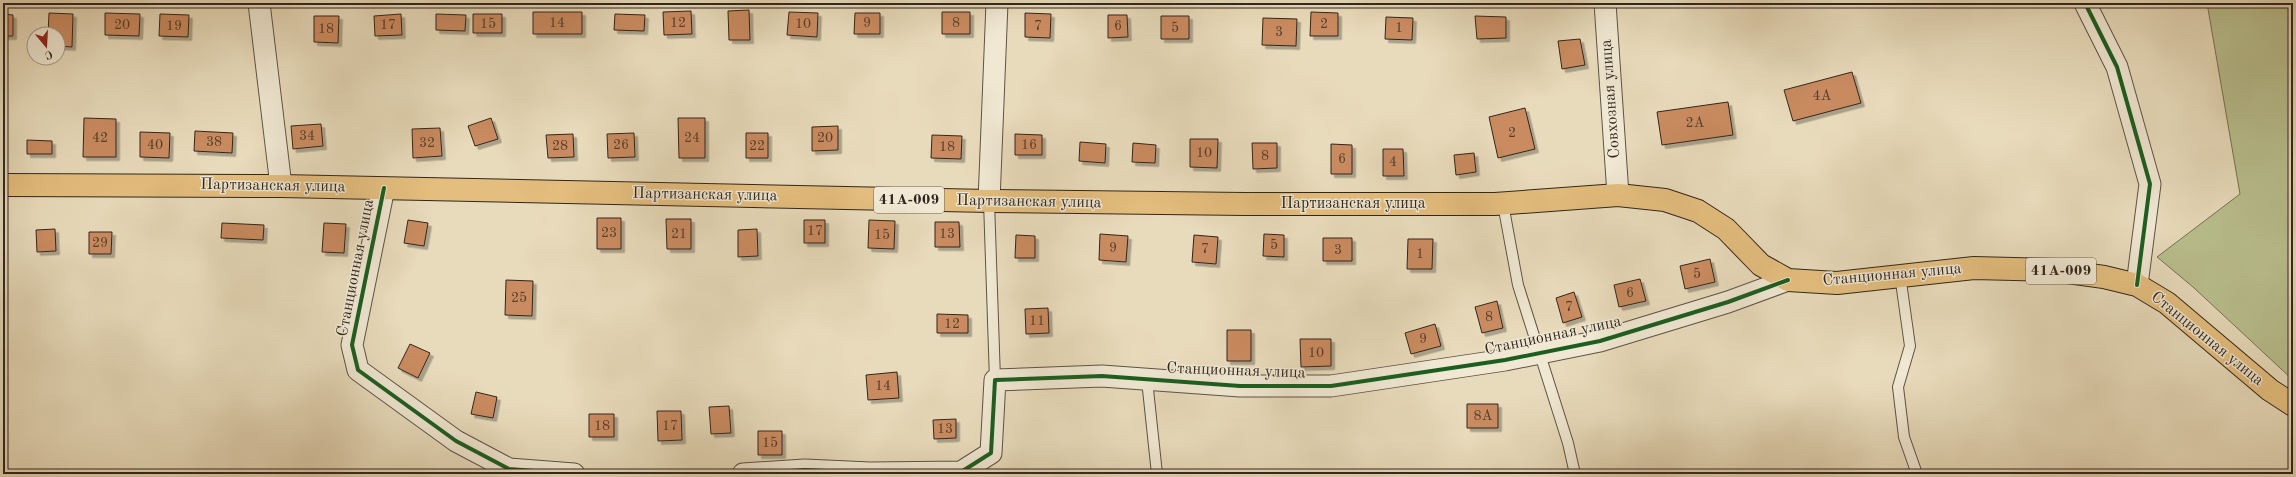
<svg xmlns="http://www.w3.org/2000/svg" width="2296" height="477" viewBox="0 0 2296 477" font-family="'Old Standard TT',serif">
<defs>
<filter id="shadow"><feDropShadow dx="3.5" dy="3.5" stdDeviation="0" flood-color="#0004"/></filter>
</defs>
<rect width="100%" height="100%" fill="#e8dbbb"/>
<filter id="stains"><feTurbulence type="fractalNoise" baseFrequency=".005" numOctaves="4"/><feColorMatrix values="0 0 0 0 .2 0 0 0 0 .09 0 0 0 0 .02 0 0 0 .5 -.17"/></filter>
<radialGradient id="worn" r=".72"><stop offset=".6" stop-color="#630" stop-opacity="0"/><stop offset="1" stop-color="#630" stop-opacity=".3"/></radialGradient>
<!-- green -->
<path fill="#b9bf8e" stroke="#747256" d="M2207 3H2293V380L2193 287 2157 257 2240 194Z"/>
<!-- building -->
<path fill="#ca8b60" stroke="#30261e" filter="url(#shadow)" d="M749 10 750 40H729L728 11Z
M691 11 692 34 664 35 663 12Z
M533 12H582V34H533Z
M789 12 818 13 817 37 787 35Z
M942 12H970V34H942Z
M1311 12 1338 13V36H1310Z
M49 13 73 14 72 47 58 46V34H48Z
M105 13 140 14 139 36 105 35Z
M855 13H880V34H854Z
M1025 13 1051 14 1050 38 1025 37Z
M3 14 13 15V36H3Z
M160 14 189 15 188 37 159 36Z
M401 14 402 35 375 36 374 16Z
M436 14 466 15 465 31 436 30Z
M473 14H502V33H473Z
M615 14 645 15 644 31 614 30Z
M1108 15H1127L1128 37 1108 38Z
M314 16H339L338 43 314 42Z
M1161 16H1189V39H1161Z
M1475 16 1506 17V38L1477 39Z
M1386 17 1413 18 1412 40 1385 39Z
M1263 18 1297 19 1296 46 1262 45Z
M1580 39 1585 65 1562 69 1558 41Z
M1852 72 1861 103 1793 121 1784 90Z
M1728 102 1733 135 1662 145 1657 112Z
M1525 108 1535 149 1498 158 1489 117Z
M84 118 116 119V157H83Z
M491 118 498 139 475 146 468 126Z
M678 118H705V158H679Z
M321 124 323 146 293 149 291 126Z
M838 126V150L812 151V127Z
M440 128 442 156 413 158 412 129Z
M195 131 233 133 232 153 194 151Z
M140 132 170 133 169 158 140 157Z
M634 133 635 157 608 158 607 134Z
M746 133H768V158H746Z
M573 134 574 157 548 158 546 135Z
M1015 134 1042 135V155H1015Z
M932 135 962 136 961 159 931 158Z
M1190 139H1218L1217 168 1190 167Z
M27 140 52 141V154H27Z
M1080 142 1106 144 1105 163 1079 161Z
M1133 143 1156 145 1155 163 1132 162Z
M1252 143H1277V168L1253 169Z
M1331 144 1352 145V174H1331Z
M1383 149H1403L1404 176H1383Z
M1474 153 1476 172 1456 175 1454 155Z
M597 218H621V249H597Z
M666 219H691V249H667Z
M408 220 428 223 424 246 404 243Z
M804 220H825V243H804Z
M869 220 895 221 894 249 868 248Z
M935 222H959L960 247H935Z
M222 223 264 225 263 240 221 238Z
M324 223 346 224 344 253 322 252Z
M55 229 56 251 37 252 36 230Z
M757 229 758 256 738 257V230Z
M89 232H112L111 254H89Z
M1100 234 1128 236 1126 262 1099 260Z
M1264 234 1284 235V257L1263 256Z
M1016 235 1035 236V258H1015Z
M1194 235 1218 237 1216 264 1192 262Z
M1323 238H1352V261H1323Z
M1408 239H1433L1432 269H1407Z
M1710 259 1715 282 1685 289 1680 266Z
M1640 279 1646 301 1619 307 1614 285Z
M506 280 533 281 532 316 505 315Z
M1574 292 1582 317 1563 323 1556 298Z
M1497 301 1503 328 1482 333 1475 307Z
M1048 308 1049 333 1026 334 1025 309Z
M937 314 968 315V333H937Z
M1435 324 1441 346 1411 354 1405 333Z
M1227 330H1251V361H1227Z
M1300 339H1331V366L1301 367Z
M410 344 430 353 418 378 398 368Z
M897 372 899 398 868 400 866 375Z
M476 392 497 397 493 418 471 414Z
M1467 404H1498V428H1467Z
M729 406 731 433 711 434 709 407Z
M657 411H681L682 440 658 441Z
M589 414H614V437H589Z
M956 419V438L934 439 933 420Z
M758 431H782V455H758Z"/>
<g fill="none" stroke-linecap="round" stroke-linejoin="round">
<!-- service casing -->
<g stroke="#5e5345" stroke-width="12">
<path id="service" d="M989 201 995 380
M1503 204 1518 285 1568 443 1575 474
M1900 275 1910 346 1898 387 1904 437 1917 474
M1147 380 1157 474"/>
</g>
<!-- minor casing -->
<g stroke="#5e5345" stroke-width="23">
<path id="minor" d="M259 3 281 186
M1605 3 1618 195
M2085 3 2117 67 2150 184 2137 285
M384 188 352 345 358 370 456 441 509 469 574 474
M989 201 997 3
M743 474 805 470 870 473 961 472 991 453 995 380 1102 376 1240 386H1331L1505 360 1600 341 1728 302 1788 280"/>
</g>
<!-- primary casing -->
<g stroke="#30261e" stroke-width="24">
<path id="primary" d="M3 185 281 186 989 201 1245 204H1495L1618 195 1665 200 1698 211 1726 229 1761 265 1788 280 1837 283 1974 268 2053 270 2104 277 2137 285 2167 303 2270 390 2293 405"/>
</g>
<!-- service -->
<use href="#service" stroke="#f0e8d3" stroke-width="10"/>
<!-- minor -->
<use href="#minor" stroke="#f0e8d3" stroke-width="21"/>
<!-- primary -->
<use href="#primary" stroke="#e4be7e" stroke-width="22"/>
<!-- cycleway casing -->
<g stroke="#f0e8d3" stroke-width="6">
<path id="cycleway" d="M2085 3 2117 67 2150 184 2137 285
M384 188 352 345 358 370 456 441 509 469 574 474
M743 474 805 470 870 473 961 472 991 453 995 380 1102 376 1240 386H1331L1505 360 1600 341 1728 302 1788 280"/>
</g>
<!-- cycleway -->
<use href="#cycleway" stroke="#1b5e20" stroke-width="4"/>
</g>
<g text-anchor="middle" dominant-baseline="central" stroke-width="3" stroke-linejoin="round" paint-order="stroke">
<!-- number labels -->
<g font-size="14" fill="#563f2e">
<text x="557" y="23">14</text>
<text x="678" y="23">12</text>
<text x="867" y="23">9</text>
<text x="956" y="23">8</text>
<text x="488" y="24">15</text>
<text x="803" y="24">10</text>
<text x="1324" y="24">2</text>
<text x="122" y="25">20</text>
<text x="388" y="25">17</text>
<text x="174" y="26">19</text>
<text x="1038" y="26">7</text>
<text x="1118" y="26">6</text>
<text x="1175" y="28">5</text>
<text x="1399" y="28">1</text>
<text x="326" y="29">18</text>
<text x="1279" y="32">3</text>
<text x="1822" y="96">4А</text>
<text x="1695" y="123">2А</text>
<text x="1512" y="133">2</text>
<text x="307" y="136">34</text>
<text x="100" y="138">42</text>
<text x="692" y="138">24</text>
<text x="825" y="138">20</text>
<text x="214" y="142">38</text>
<text x="427" y="143">32</text>
<text x="155" y="145">40</text>
<text x="621" y="145">26</text>
<text x="1029" y="145">16</text>
<text x="560" y="146">28</text>
<text x="757" y="146">22</text>
<text x="947" y="147">18</text>
<text x="1204" y="153">10</text>
<text x="1265" y="156">8</text>
<text x="1342" y="159">6</text>
<text x="1393" y="162">4</text>
<text x="815" y="231">17</text>
<text x="609" y="233">23</text>
<text x="679" y="234">21</text>
<text x="947" y="234">13</text>
<text x="882" y="235">15</text>
<text x="100" y="243">29</text>
<text x="1274" y="245">5</text>
<text x="1113" y="248">9</text>
<text x="1205" y="249">7</text>
<text x="1338" y="250">3</text>
<text x="1420" y="254">1</text>
<text x="1697" y="274">5</text>
<text x="1630" y="293">6</text>
<text x="519" y="298">25</text>
<text x="1569" y="307">7</text>
<text x="1489" y="317">8</text>
<text x="1037" y="321">11</text>
<text x="952" y="324">12</text>
<text x="1423" y="339">9</text>
<text x="1316" y="353">10</text>
<text x="883" y="386">14</text>
<text x="1483" y="416">8А</text>
<text x="602" y="426">18</text>
<text x="670" y="426">17</text>
<text x="945" y="429">13</text>
<text x="770" y="443">15</text>
</g>
<!-- shield labels -->
<g fill="#f0e8d3" stroke="#6a6054" stroke-width="1">
<rect x="874" y="187" width="70" height="26" rx="3"/>
<rect x="2026" y="258" width="70" height="26" rx="3"/>
</g>
<g font-size="15" font-weight="bold" fill="#30261e">
<text x="909" y="200">41А-009</text>
<text x="2061" y="271">41А-009</text>
</g>
<!-- street labels -->
<g font-size="16" fill="#30261e" stroke="#f0e8d3">
<text transform="translate(1611 99) rotate(-94)">Совхозная улица</text>
<text transform="translate(273 186) rotate(1)">Партизанская улица</text>
<text transform="translate(705 195) rotate(1)">Партизанская улица</text>
<text transform="translate(1029 202) rotate(1)">Партизанская улица</text>
<text x="1353" y="204">Партизанская улица</text>
<text transform="translate(356 268) rotate(-79)">Станционная улица</text>
<text transform="translate(1892 275) rotate(-5)">Станционная улица</text>
<text transform="translate(1553 336) rotate(-12)">Станционная улица</text>
<text transform="translate(2207 339) rotate(39)">Станционная улица</text>
<text transform="translate(1236 371) rotate(2)">Станционная улица</text>
</g>
</g>
<!-- margin -->
<rect width="2296" height="477" fill="none" stroke="#e8dbbb" stroke-width="16"/>
<rect x="4" y="4" width="2288" height="469" fill="none" stroke="#30261e" stroke-width="2"/>
<rect x="8" y="8" width="2280" height="461" fill="none" stroke="#30261e"/>
<!-- north arrow -->
<g transform="translate(46 46) rotate(162)"><circle r="19" fill="#f0e8d3" stroke="#a39a8b"/>
<path d="M0-3L7 15L0 10L-7 15Z" fill="#8f2418"/>
<text y="-6" font-size="11" font-weight="bold" text-anchor="middle" fill="#30261e">С</text>
</g>
<rect width="100%" height="100%" filter="url(#stains)"/>
<rect width="100%" height="100%" fill="url(#worn)"/>
</svg>
